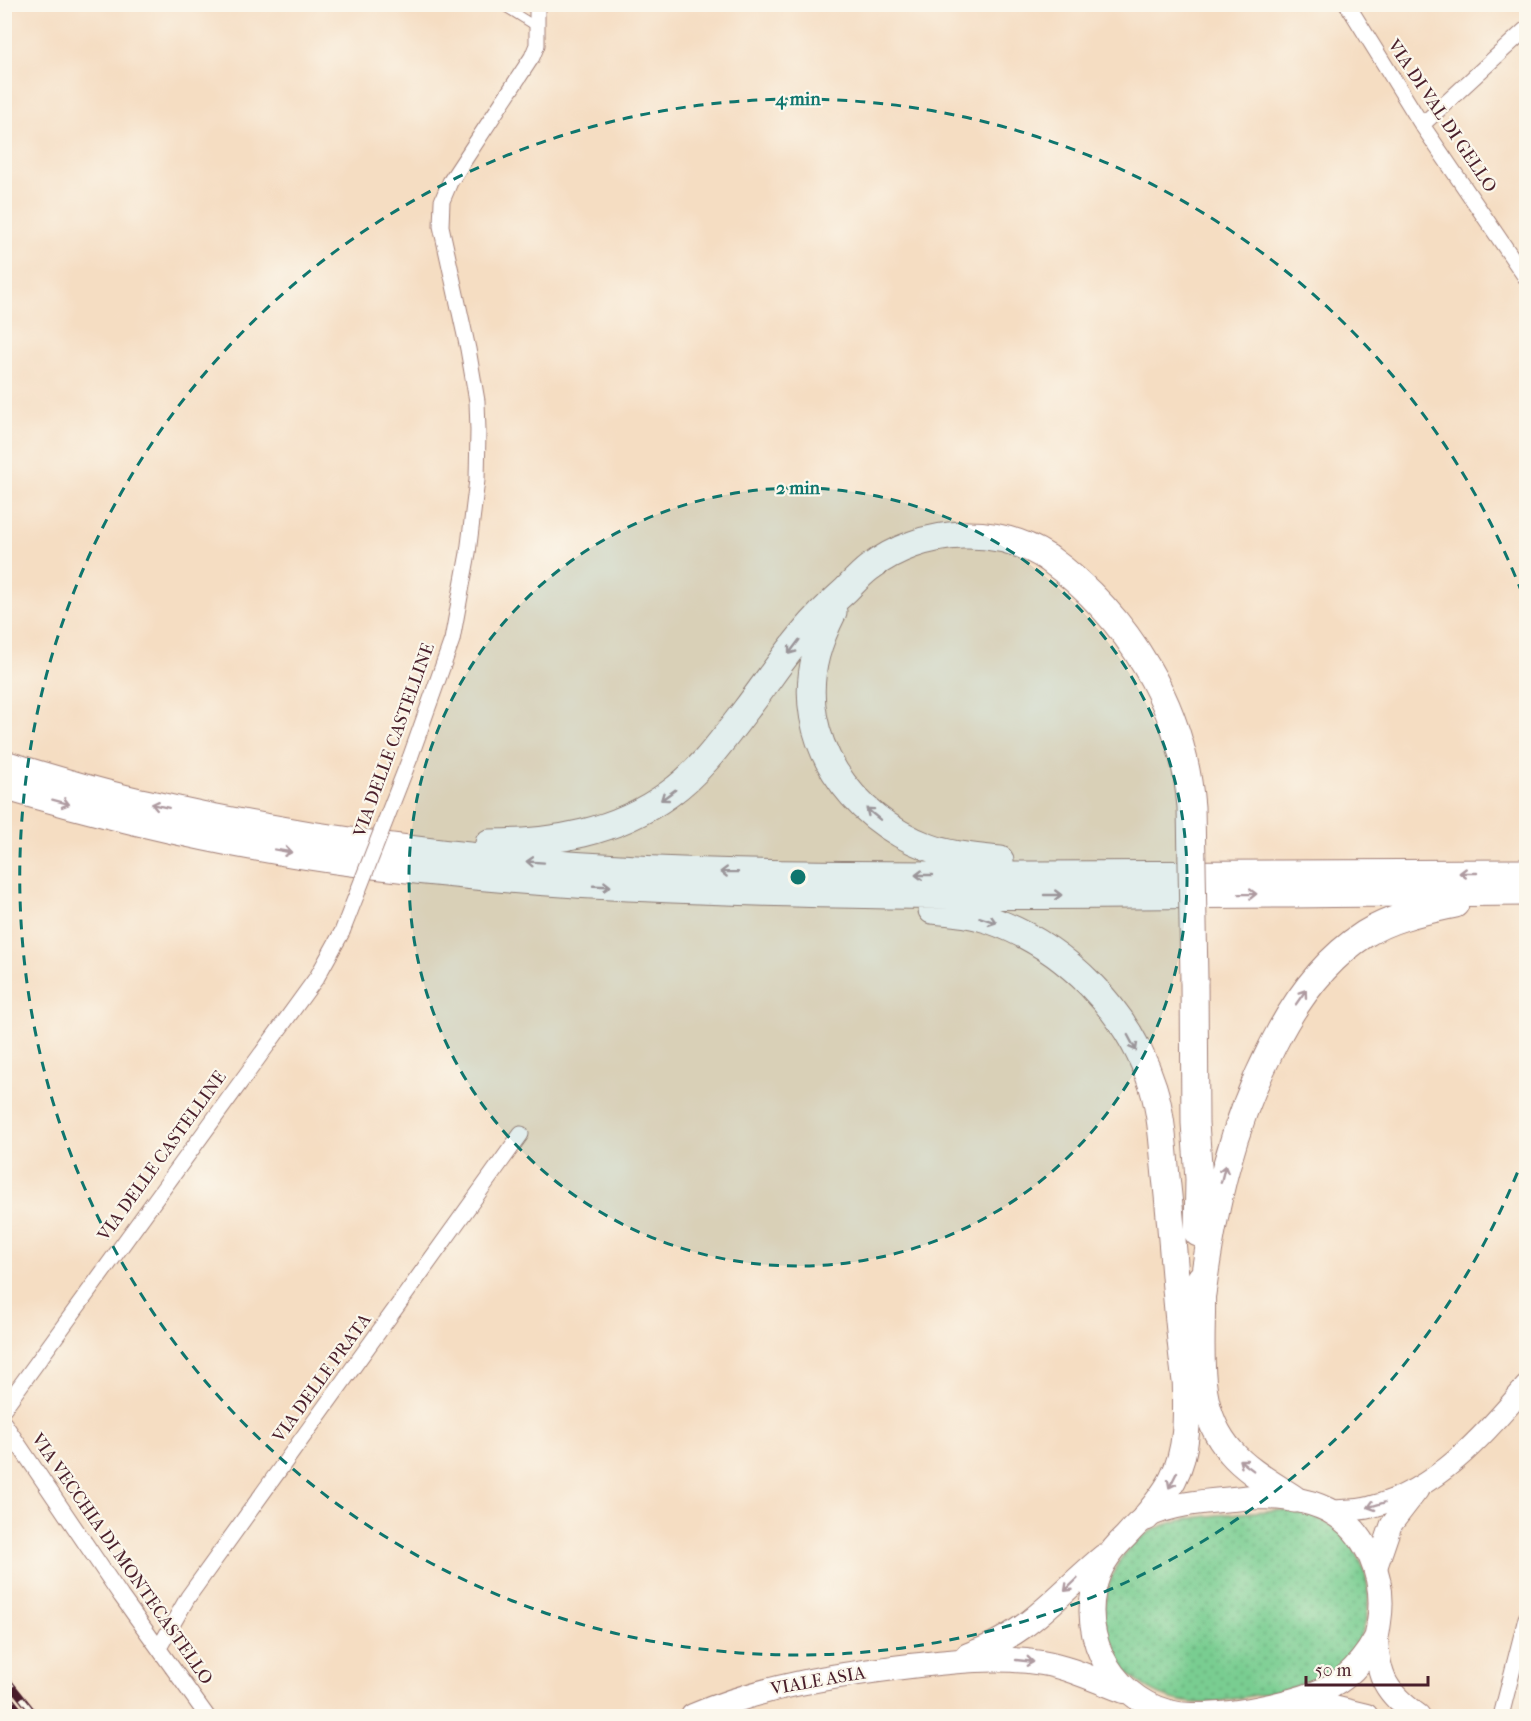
<svg xmlns="http://www.w3.org/2000/svg" width="1531" height="1721" viewBox="0 0 1531 1721" font-family="'IM FELL French Canon',serif">
<defs>
<pattern id="grass-dots" width="8" height="8" patternUnits="userSpaceOnUse" patternTransform="scale(1.5)"><rect width="8" height="8" fill="#79cd91"/><path d="M2 2h.1M6 6h.1" fill="none" stroke="#65a677" stroke-width="1.8" stroke-linecap="round"/></pattern>
</defs>
<rect width="100%" height="100%" fill="#fbf7ec"/>
<filter id="ink" filterUnits="userSpaceOnUse"><feTurbulence type="fractalNoise" baseFrequency=".0167" numOctaves="2"/><feDisplacementMap in="SourceGraphic" scale="12" xChannelSelector="R" yChannelSelector="G"/><feConvolveMatrix kernelMatrix="1 2 1 2 8 2 1 2 1" color-interpolation-filters="sRGB"/></filter>
<filter id="wash" filterUnits="userSpaceOnUse"><feTurbulence type="fractalNoise" baseFrequency=".008" numOctaves="4" result="noise"/><feDisplacementMap in="SourceGraphic" scale="24" xChannelSelector="R" yChannelSelector="G"/><feGaussianBlur stdDeviation="1.35" result="paint"/><feColorMatrix in="noise" values="0 0 0 0 0 0 0 0 0 0 0 0 0 0 0 0 0 1.4 0 .05"/><feComposite in="paint" operator="in"/></filter>
<g filter="url(#wash)">
<rect width="100%" height="100%" fill="#f5ddc2"/>
<!-- grass -->
<path fill="url(#grass-dots)" stroke="#62765e" stroke-width="1.5" d="M1275 1510C1292 1510 1308 1512 1323 1521 1381 1551 1384 1638 1329 1673 1303 1690 1242 1697 1210 1703 1137 1708 1082 1643 1113 1573 1121 1555 1135 1539 1153 1530 1183 1514 1239 1514 1275 1510Z"/>
</g>
<g filter="url(#ink)">
<g fill="none" stroke-linecap="round" stroke-linejoin="round">
<!-- lane casing -->
<g stroke="#a07e76" stroke-width="10">
<path id="lane" d="M500 4 537 27"/>
</g>
<!-- street casing -->
<g stroke="#a07e76" stroke-width="17">
<path id="street" d="M1347 4 1422 125 1526 278
M1422 125 1526 29
M410 758 452 640 468 553 477 480 478 431 477 401 468 349 441 226 442 201 450 182 532 57 537 45V4
M4 1408 317 977 342 932
M4 1423 121 1596 207 1716
M159 1648 188 1597 521 1134
M1501 1716 1526 1618"/>
</g>
<!-- secondary casing -->
<g stroke="#a07e76" stroke-width="23">
<path id="secondary" d="M1329 1511C1343 1510 1358 1511 1371 1507 1436 1490 1484 1436 1526 1386
M1376 1569 1391 1525 1418 1490"/>
</g>
<!-- primary casing -->
<g stroke="#a07e76" stroke-width="26">
<path id="primary" d="M1252 1497C1278 1497 1304 1498 1328 1510 1368 1531 1386 1579 1379 1622 1378 1628 1378 1635 1375 1640 1368 1653 1356 1668 1344 1678 1314 1702 1229 1716 1191 1715 1127 1714 1080 1651 1094 1589 1098 1568 1110 1551 1126 1536 1132 1529 1138 1522 1146 1517 1174 1501 1220 1501 1252 1497Z
M1376 1638C1378 1678 1386 1693 1418 1716
M968 1655C1030 1634 1056 1595 1104 1556
M1294 1705 1333 1708 1366 1716
M693 1716C762 1686 836 1675 910 1666 954 1661 999 1656 1042 1663 1071 1668 1097 1681 1124 1691"/>
</g>
<!-- highway casing -->
<g stroke="#a07e76" stroke-width="29">
<path id="highway" d="M833 612C826 626 820 640 816 655 794 739 851 818 928 847 951 856 976 857 1000 860
M4 764C51 778 98 793 145 803 268 831 393 850 518 861 689 876 862 875 1034 875 1198 874 1362 874 1526 873
M4 786C113 818 223 844 335 860 518 886 703 892 888 895 1100 897 1314 893 1526 892
M489 843C553 843 615 833 669 794 700 772 722 741 745 711 769 680 790 646 817 618 826 608 836 599 846 590 854 582 861 574 869 568 895 548 929 536 962 535 992 534 1022 541 1048 558
M932 910C952 912 971 913 990 920 1065 946 1129 1011 1153 1087 1162 1116 1163 1147 1166 1177 1174 1245 1176 1314 1186 1381
M1194 980 1195 1123 1199 1179 1198 1233
M1201 1278C1205 1336 1188 1404 1231 1452 1247 1471 1273 1485 1294 1499
M1202 1294C1214 1204 1231 1127 1273 1045 1295 1001 1323 961 1365 934 1392 917 1424 911 1455 904
M1146 1517C1156 1505 1166 1493 1173 1479 1191 1444 1186 1402 1186 1364"/>
</g>
<!-- lane -->
<use href="#lane" stroke="#fff" stroke-width="8"/>
<!-- street -->
<use href="#street" stroke="#fff" stroke-width="15"/>
<!-- secondary -->
<use href="#secondary" stroke="#fff" stroke-width="21"/>
<!-- primary -->
<use href="#primary" stroke="#fff" stroke-width="24"/>
<!-- highway -->
<use href="#highway" stroke="#fff" stroke-width="27"/>
<!-- rail casing -->
<g stroke="#4a1f2b" stroke-width="7">
<path id="rail" d="M4 1676 36 1716
M4 1692 24 1716"/>
</g>
<!-- rail -->
<use href="#rail" stroke="#fbf7ec" stroke-width="4.5" stroke-dasharray="14" stroke-linecap="butt"/>
<!-- street-bridge casing -->
<g stroke="#a07e76" stroke-width="17" stroke-linecap="butt">
<path id="street-bridge" d="M342 932 410 758"/>
</g>
<!-- highway-bridge casing -->
<g stroke="#a07e76" stroke-width="29" stroke-linecap="butt">
<path id="highway-bridge" d="M1048 558C1128 616 1183 707 1191 807L1194 980"/>
</g>
<!-- street-bridge -->
<use href="#street-bridge" stroke="#fff" stroke-width="15"/>
<!-- highway-bridge -->
<use href="#highway-bridge" stroke="#fff" stroke-width="27"/>
</g>
<!-- one-way arrows -->
<defs><path id="oneway-shaft" d="M-6 0H5M1.5-3L5.5 0L1.5 3" fill="none" stroke-width="1.6" stroke-linecap="round" stroke-linejoin="round" transform="scale(1.5)"/></defs>
<g stroke="#ae9aa0">
<use href="#oneway-shaft" transform="translate(794 647) rotate(127)"/>
<use href="#oneway-shaft" transform="translate(668 795) rotate(144)"/>
<use href="#oneway-shaft" transform="translate(61 802) rotate(15)"/>
<use href="#oneway-shaft" transform="translate(160 806) rotate(-168)"/>
<use href="#oneway-shaft" transform="translate(873 814) rotate(-141)"/>
<use href="#oneway-shaft" transform="translate(283 851) rotate(10)"/>
<use href="#oneway-shaft" transform="translate(535 862) rotate(-176)"/>
<use href="#oneway-shaft" transform="translate(729 872) rotate(-179)"/>
<use href="#oneway-shaft" transform="translate(1468 873) rotate(180)"/>
<use href="#oneway-shaft" transform="translate(924 875) rotate(-180)"/>
<use href="#oneway-shaft" transform="translate(602 886) rotate(2)"/>
<use href="#oneway-shaft" transform="translate(1248 894) rotate(-1)"/>
<use href="#oneway-shaft" transform="translate(1053 895)"/>
<use href="#oneway-shaft" transform="translate(988 920) rotate(18)"/>
<use href="#oneway-shaft" transform="translate(1301 997) rotate(-55)"/>
<use href="#oneway-shaft" transform="translate(1132 1043) rotate(62)"/>
<use href="#oneway-shaft" transform="translate(1223 1174) rotate(-76)"/>
<use href="#oneway-shaft" transform="translate(1246 1465) rotate(-143)"/>
<use href="#oneway-shaft" transform="translate(1173 1480) rotate(117)"/>
<use href="#oneway-shaft" transform="translate(1376 1505) rotate(163)"/>
<use href="#oneway-shaft" transform="translate(1071 1585) rotate(136)"/>
<use href="#oneway-shaft" transform="translate(1025 1661) rotate(6)"/>
</g>
</g>
<!-- distance rings -->
<circle cx="798" cy="877" r="389" fill="#0f766e" fill-opacity=".12"/>
<g fill="none" stroke="#0f766e" stroke-width="3" stroke-dasharray="10 8">
<circle cx="798" cy="877" r="389"/>
<path d="M1524 1156A778 778 0 1 1 1524 598"/>
</g>
<g text-anchor="middle" dominant-baseline="central" stroke-width="4.5" stroke-linejoin="round" paint-order="stroke">
<!-- street labels -->
<g font-size="18" fill="#4a1f2b" stroke="#fbf7ec">
<text transform="translate(1442 116) rotate(56)">VIA DI VAL DI GELLO</text>
<text transform="translate(394 740) rotate(-70)">VIA DELLE CASTELLINE</text>
<text transform="translate(162 1156) rotate(-54)">VIA DELLE CASTELLINE</text>
<text transform="translate(322 1378) rotate(-54)">VIA DELLE PRATA</text>
<text transform="translate(122 1559) rotate(55)">VIA VECCHIA DI MONTECASTELLO</text>
<text transform="translate(818 1681) rotate(-10)">VIALE ASIA</text>
</g>
</g>
<circle cx="798" cy="877" r="9" fill="#0f766e" stroke="#fbf7ec" stroke-width="3"/>
<g font-size="18" text-anchor="middle" font-weight="bold" fill="#0f766e" stroke="#fbf7ec" stroke-width="4.5" stroke-linejoin="round" paint-order="stroke">
<text x="798" y="105">4 min</text>
<text x="798" y="494">2 min</text>
</g>
<!-- margin -->
<rect width="1531" height="1721" fill="none" stroke="#fbf7ec" stroke-width="24"/>
<!-- scale -->
<path d="M1306 1676v9h122v-9" fill="none" stroke="#4a1f2b" stroke-width="3"/>
<text x="1315" y="1676" font-size="18" fill="#4a1f2b" stroke="#fbf7ec" stroke-width="4.5" paint-order="stroke">50 m</text>
</svg>
